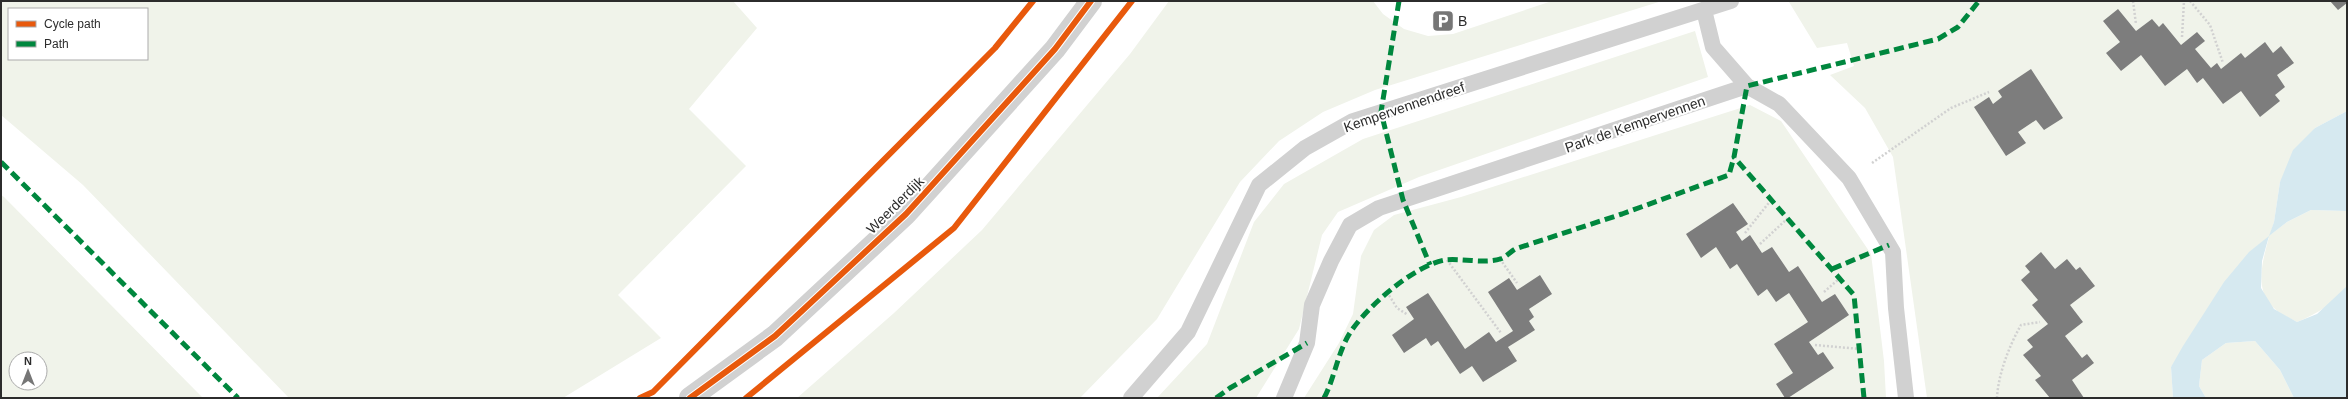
<svg xmlns="http://www.w3.org/2000/svg" width="2348" height="399" viewBox="0 0 2348 399" font-family="Arial,sans-serif">
<rect width="100%" height="100%" fill="#fff"/>
<!-- green -->
<path fill="#f0f3ea" fill-rule="evenodd" d="M1 1H733L757 28 689 109 746 166 618 295 661 338 563 398H289L83 185 1 115ZM9 9H147V59H9Z
M1169 1H1373L1383 14 1404 29 1428 36 1453 34 1552 1H1662L1375 90 1323 112 1279 141 1240 182 1157 319 1080 398H797L894 313 982 230 1130 54Z
M2347 1V111L2315 128 2280 182 2274 222 2270 235 2287 222 2311 210 2347 211V286C2335 304 2316 314 2297 322 2290 318 2281 315 2275 309 2253 291 2263 260 2269 237L2171 367 2173 398H1927L1893 157 1865 108 1830 75 1854 66 1847 43 1817 48 1789 2Z
M1695 31 1708 77 1419 177 1338 212 1322 235 1299 329 1256 398H1157L1207 344 1254 222 1284 184 1363 139Z
M1750 105 1781 121 1871 254 1884 361 1886 398H1304L1339 343 1353 314 1361 256 1374 230 1394 215 1461 197Z
M1 195 4 197 203 398H1ZM16 359H40V383H16Z
M2255 341 2280 370 2294 398H2206L2199 386 2202 360 2226 343Z"/>
<!-- water -->
<path fill="#d6e9f0" d="M2347 111V211L2311 210 2287 222 2269 236 2262 261 2261 288 2274 309 2297 322 2317 314 2347 286V398H2294L2280 370 2255 341 2226 343 2202 360 2199 386 2206 398H2173L2171 367 2183 346 2224 282 2249 252 2269 236 2274 222 2280 182 2293 150 2315 128Z"/>
<!-- building -->
<path fill="#7d7d7d" d="M2330 1H2347V3L2338 10Z
M2118 9 2136 31 2152 19 2159 27 2163 23 2181 45 2197 32 2205 41 2195 49 2211 68 2217 63 2221 69 2241 53 2245 58 2265 42 2273 53 2281 46 2294 63 2277 75 2285 87 2275 95 2280 101 2260 117 2241 91 2223 104 2203 78 2197 83 2187 69 2165 86 2141 55 2121 71 2106 53 2120 42 2103 21Z
M2031 69 2063 118 2044 130 2036 120 2018 132 2026 143 2006 156 1974 107 1989 97 1993 104 2002 97 1998 91Z
M1733 203 1748 224 1736 232 1742 241 1750 235 1762 253 1772 247 1789 272 1798 266 1822 302 1835 294 1849 315 1809 342 1818 355 1823 352 1834 368 1788 398H1785L1776 384 1793 373 1774 344 1808 322 1789 293 1776 302 1767 289 1758 296 1737 264 1730 269 1716 247 1701 258 1686 234Z
M2041 252 2055 269 2067 259 2076 270 2080 267 2095 286 2070 305 2083 322 2065 336 2082 358 2087 354 2094 363 2072 380 2084 398H2050L2035 380 2041 376 2023 355 2033 347 2027 340 2048 324 2032 305 2038 300 2021 280 2030 272 2025 266Z
M1540 275 1552 294 1529 309 1534 317 1529 321 1535 330 1508 347 1517 361 1483 382 1472 366 1460 374 1438 341 1431 346 1426 338 1404 353 1392 335 1414 319 1406 307 1428 293 1465 349 1489 332 1496 342 1513 331 1488 292 1509 278 1517 290Z"/>
<g fill="none" stroke-linecap="round" stroke-linejoin="round">
<!-- path -->
<path stroke="#d1d1d1" stroke-width="2.5" stroke-dasharray="2 2" stroke-linecap="butt" d="M2133 1 2136 24
M2190 1 2210 25 2223 63
M2182 37 2184 1
M1872 163 1951 108 1989 92
M1745 233 1771 200
M1760 244 1788 218
M1500 259 1517 283
M1447 260 1501 333
M1387 292 1397 308 1408 315
M1824 292 1840 278
M1815 345 1860 349
M1997 398C1998 375 2009 346 2021 325L2040 322"/>
<!-- lane -->
<path stroke="#d1d1d1" stroke-width="16" d="M1704 10 1713 47 1747 86
M1131 398 1188 332 1259 185 1305 148 1353 121 1731 1
M1284 398 1307 343 1312 305 1331 261 1350 225 1379 208 1747 86 1779 104 1849 178 1893 252 1896 308 1906 398"/>
<!-- street -->
<path stroke="#d1d1d1" stroke-width="22" d="M690 398 775 336 906 214 1055 49 1091 1"/>
<!-- quiet -->
<path stroke="#00873e" stroke-width="5" stroke-dasharray="10 5" stroke-linecap="butt" d="M1399 1 1381 112 1403 200 1430 265
M1 162 238 398
M1832 269 1889 245
M1216 398 1230 388 1307 343
M1324 398C1334 379 1337 357 1347 338 1361 311 1414 265 1445 260 1460 258 1486 264 1500 259 1505 258 1510 252 1515 249L1622 214 1729 175 1734 157
M1864 398 1854 295 1734 157 1747 86 1938 39 1958 27 1979 1"/>
<!-- cycleway casing -->
<g stroke="#fff" stroke-width="8">
<path id="cycleway" d="M640 398 653 392 995 48 1033 1
M690 398 775 336 906 214 1055 49 1091 1
M746 398 954 228 1132 1"/>
</g>
<!-- cycleway -->
<use href="#cycleway" stroke="#e8590c" stroke-width="6"/>
</g>
<!-- icons -->
<defs>
<g id="parking-square" transform="scale(1.15)"><rect x="-9" y="-9" width="18" height="18" rx="4" fill="#767676" stroke="#fff"/><path d="M-3.5-5.5H1a3.5 3.5 0 0 1 0 7H-1V5.5H-3.5ZM-1-3.4V-.6H.8a1.4 1.4 0 0 0 0-2.8Z" fill="#fff"/></g>
</defs>
<g fill-rule="evenodd">
<use href="#parking-square" x="1443" y="21"/>
</g>
<g text-anchor="middle" dominant-baseline="central" stroke-width="4" stroke-linejoin="round" paint-order="stroke">
<!-- poi labels -->
<g font-size="14" fill="#2c2c2c" stroke="#fff" text-anchor="start">
<text x="1458" y="21">B</text>
</g>
<!-- street labels -->
<g font-size="14" fill="#2c2c2c" stroke="#fff">
<text transform="translate(1404 107) rotate(-19)">Kempervennendreef</text>
<text transform="translate(1635 124) rotate(-19)">Park de Kempervennen</text>
<text transform="translate(895 205) rotate(-45)">Weerderdijk</text>
</g>
</g>
<!-- border -->
<rect width="2348" height="399" fill="none" stroke="#2c2c2c" stroke-width="4"/>
<!-- legend -->
<rect x="8" y="8" width="140" height="52" fill="#ffffff" stroke="#ababab"/>
<rect x="16" y="21" width="20" height="6" fill="#e8590c" stroke="#ababab"/>
<text x="44" y="28" font-size="12" fill="#2c2c2c">Cycle path</text>
<rect x="16" y="41" width="20" height="6" fill="#00873e" stroke="#ababab"/>
<text x="44" y="48" font-size="12" fill="#2c2c2c">Path</text>
<!-- north arrow -->
<g transform="translate(28 371)"><circle r="19" fill="#ffffff" stroke="#ababab"/>
<path d="M0-3L7 15L0 10L-7 15Z" fill="#767676"/>
<text y="-6" font-size="11" font-weight="bold" text-anchor="middle" fill="#2c2c2c">N</text>
</g>
</svg>
